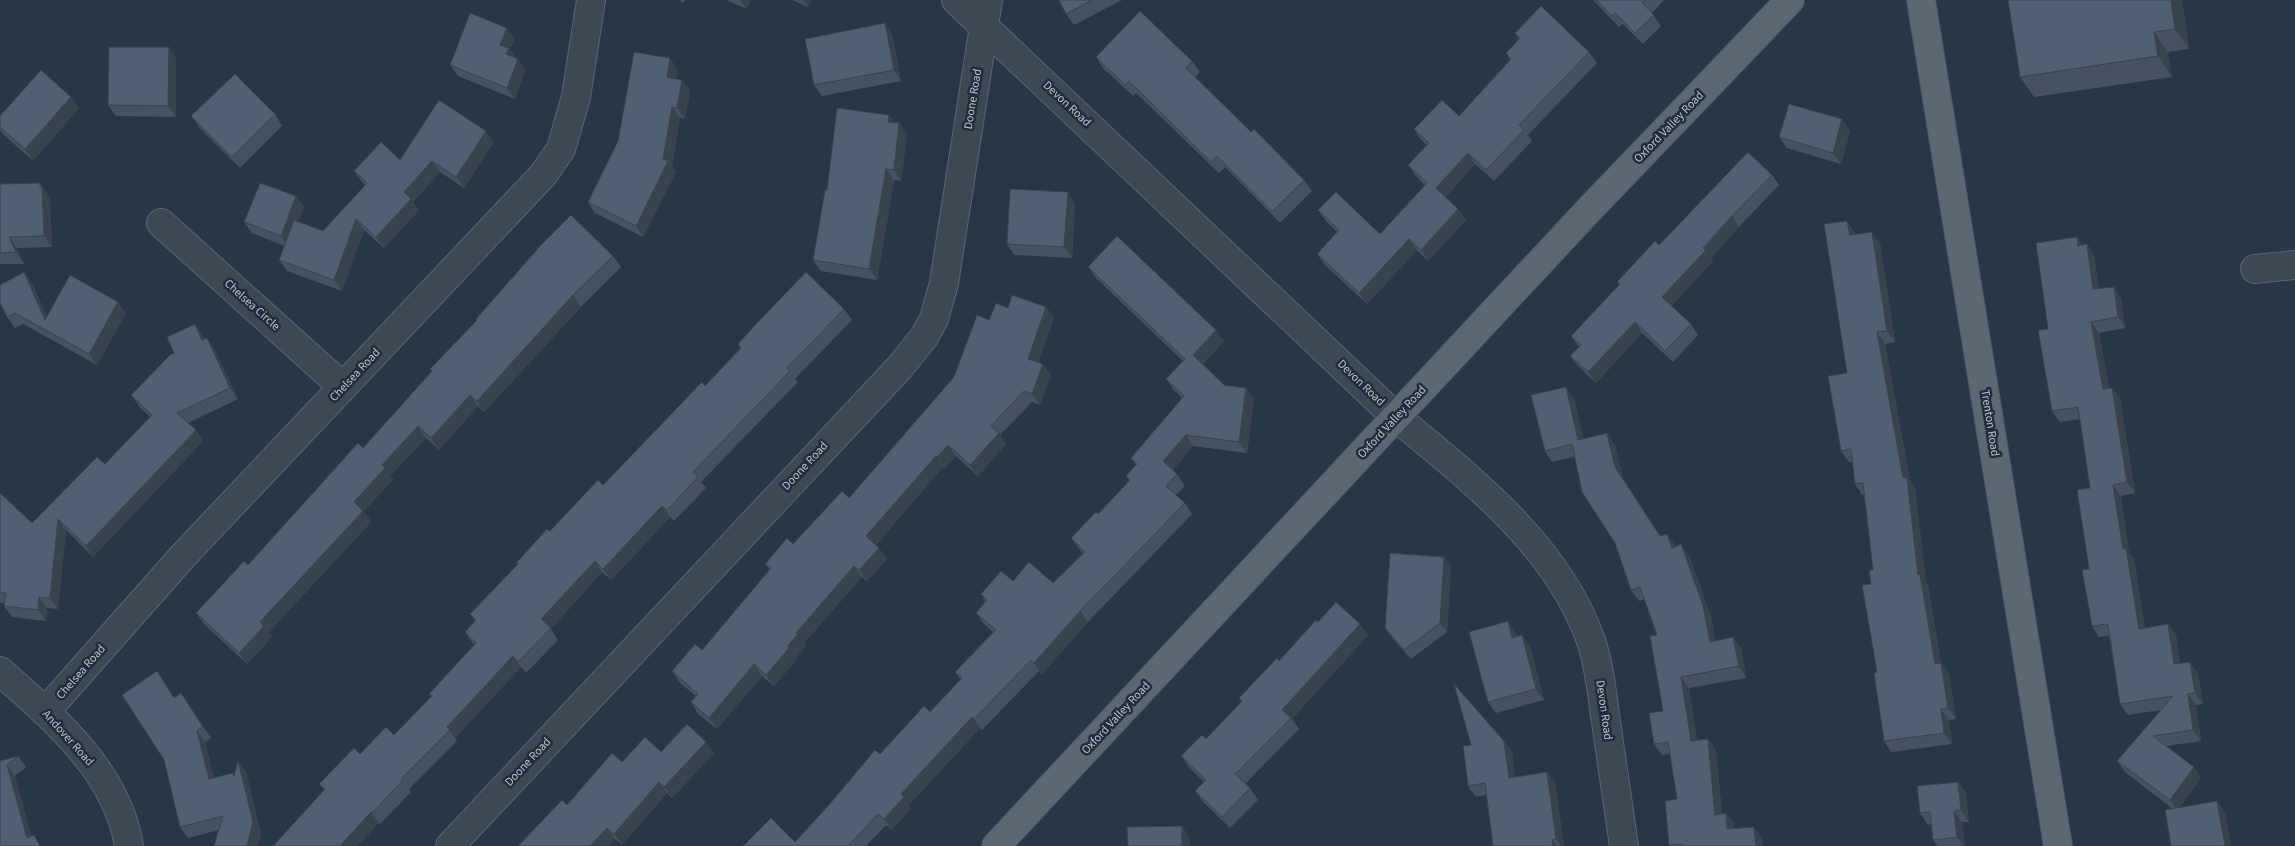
<svg xmlns="http://www.w3.org/2000/svg" width="2295" height="846" viewBox="0 0 2295 846" font-family="'Source Sans 3',sans-serif">
<rect width="100%" height="100%" fill="#273745"/>
<g fill="none" stroke-linecap="round" stroke-linejoin="round">
<!-- minor casing -->
<g stroke="#5a6671" stroke-width="30">
<path id="minor" d="M956 0 1397 418C1471 479 1558 546 1591 641 1600 667 1602 695 1606 722 1612 764 1618 805 1624 846
M161 223 343 387
M2255 269 2295 265
M0 671C54 719 117 771 129 846
M45 712 183 556 543 175 561 149 576 97 591 0
M450 846 900 367 924 337 934 319 944 283 988 0"/>
</g>
<!-- major casing -->
<g stroke="#485460" stroke-width="30">
<path id="major" d="M1921 0 2058 846
M996 846 1586 213 1790 0"/>
</g>
<!-- minor -->
<use href="#minor" stroke="#3c4854" stroke-width="28"/>
<!-- major -->
<use href="#major" stroke="#5a6874" stroke-width="28"/>
</g>
<!-- wall -->
<path fill="#455360" d="M680 0H686L682 3Z
M726 0H751L747 9Z
M792 0H811L808 7Z
M1059 0H1122L1074 25 1066 14Z
M1593 0H1664L1652 13 1661 26 1643 44 1623 24 1619 27Z
M2008 0H2182L2189 49 2168 52 2172 77 2034 97 2020 77Z
M885 23 892 34 901 81 822 96 814 85Z
M1515 33 1589 52 1597 63 1528 135 1532 141 1494 181 1475 164 1446 197 1458 209 1466 220 1428 261 1417 250 1367 304 1325 265 1317 254 1337 232 1326 221 1318 210 1380 234 1425 185 1416 176 1408 165 1427 145 1421 140 1414 129 1459 116 1510 60 1506 53 1519 39Z
M514 39 510 50 525 70 515 99 458 76 450 65Z
M1096 57 1192 61 1200 72 1195 77 1251 132 1304 180 1312 191 1280 223 1225 167 1219 173 1136 93 1133 96 1103 68Z
M176 58V117L116 116 108 105Z
M678 70 676 79 682 80 690 91 685 119 680 118 672 166 676 172 643 237 595 213 588 202Z
M71 97 79 108 33 161 2 133 0 130V116Z
M275 114 282 126 240 168 199 127 191 116Z
M889 115 894 123H899L907 134 901 181 894 180 877 280 821 271 813 260 827 190Z
M1850 131 1841 164 1787 148 1779 137Z
M494 142 464 188 440 172 413 202 419 210 384 248 364 230 342 291 287 271 279 260 284 246 252 233 244 222 296 196 304 207 298 222 323 231 365 185 362 182 354 171 400 160Z
M1772 175 1779 185 1739 227 1711 258 1713 261 1671 306 1691 324 1698 335 1673 362 1642 333 1596 383 1578 366 1570 356 1579 347 1571 336 1619 285 1617 282 1659 245Z
M40 183 50 198 52 247 17 248 24 264H0V184Z
M1075 204 1072 258 1014 255 1007 244Z
M1855 232 1856 235 1880 243 1895 342 1885 344 1910 480 1915 488 1926 583 1928 586 1941 663 1949 674 1956 719 1949 720 1952 744 1891 752 1884 741 1877 672 1871 584 1873 570 1864 495H1862L1855 484 1852 462H1849L1841 451 1847 373Z
M2087 244 2094 255 2099 289 2114 287 2121 298 2125 328 2099 333 2109 388H2112L2120 399 2135 493 2121 496 2129 553 2134 559 2145 628 2168 624 2176 635 2180 664 2198 673 2203 704 2196 705 2201 741 2166 746 2194 767 2201 778 2180 807 2225 812 2231 846H2171L2173 809 2125 772 2117 761 2161 710 2128 715 2120 704 2109 636 2099 637 2092 626 2089 569 2090 488 2080 419 2060 422 2052 411 2048 329 2082 245Z
M613 256 621 267 581 307 484 412 478 406 439 450 426 438 390 476 393 480 364 511 371 522 269 632 272 637 247 664 204 624 196 613 248 565 363 448 432 372 430 369Z
M1088 267 1224 341 1203 364 1224 385 1246 388 1254 399 1247 453 1193 446 1173 470 1177 474 1185 486 1176 495 1185 503 1192 514 1088 622 1042 674 1039 671 982 730 980 728 909 805 911 808 892 830 886 825 866 846H743L795 842 880 754 930 712 961 680 955 672 993 632 984 624 976 613 985 601 981 594 1013 581 1053 583 1083 553 1079 549 1071 538 1098 514 1129 481 1126 476 1136 465 1131 458 1182 398 1174 390 1166 379 1183 361 1096 278Z
M32 283 47 317 126 313 97 365 23 324 15 328 7 317Z
M1046 307 1054 318 1038 362 1051 375 1040 405 1032 402 1000 435 1006 444 978 476 956 456 945 468 943 467 876 545 887 559 867 581 862 577 804 643 806 646 796 657 797 659 774 686 762 676 717 729 698 714 691 702 696 696 680 683 672 671 702 650 770 570 765 564 793 544 849 498 954 377 989 320 1008 308Z
M844 309 852 320 795 379 798 382 701 482 706 488 674 521 670 517 611 580 602 572 551 629 558 640 526 673 521 667 455 738 457 741 409 789 411 792 380 824 324 790 319 784 360 754 394 735 431 697 429 694 474 645 465 632 475 621 470 614 518 565 516 563 550 531 603 485 705 386 740 348 738 344Z
M195 324 202 335 205 339 207 338 214 349 238 399 188 423 203 441 93 557 66 530 58 609 47 608 46 621 12 617 4 606 5 603H0V493L32 523 105 464 150 417 139 406 131 395 174 353Z
M1574 398 1583 439 1615 445 1623 478 1660 536 1675 545 1676 546 1689 556 1711 616 1715 641 1741 648 1746 678 1689 688 1697 740 1708 739 1716 750 1722 814 1726 813 1734 824V829L1762 838 1763 846H1670L1669 845 1677 799 1670 754 1662 755 1654 744 1663 711 1657 635 1644 599 1639 601 1631 590 1615 543 1574 457 1552 462 1545 451Z
M1451 566 1447 632 1411 659 1392 638 1385 628Z
M1318 622 1368 635 1292 719 1299 729 1245 784 1250 788 1258 800 1230 828 1203 802 1195 791 1204 782 1189 767 1181 756 1206 739 1242 702 1239 698 1279 661Z
M1516 633 1517 637 1530 646 1544 700 1496 713 1488 702Z
M181 693 211 738 205 742 214 778 246 772 261 834 258 846H214L219 830 188 838 180 827 174 698Z
M1504 741 1512 752 1515 777 1547 772 1555 783 1564 846H1493L1486 795 1476 797 1468 786Z
M714 753 672 798 667 793 622 845 615 839 609 846H518L567 805 622 762Z
M18 756 26 767 15 776 31 836 0 846V761Z
M1958 782 1966 793 1969 822H1962L1965 846H1937L1933 840 1931 824 1928 825 1920 813Z"/>
<!-- shaded-wall -->
<path fill="#38434e" d="M740 0H751L747 9Z
M803 0H811L808 7Z
M2171 0H2182L2189 49 2175 29Z
M885 23 892 34 901 81 894 70Z
M507 28 514 39 510 50 517 59 514 65 500 45Z
M2154 32 2168 52 2172 77 2158 56Z
M169 47 176 58V117L168 106Z
M670 58 678 70 675 89 667 77Z
M518 59 525 70 515 99 507 88Z
M682 80 690 91 685 119 677 108Z
M71 97 79 108 33 161 25 149Z
M672 107 680 118 672 166 676 172 643 237 636 226 663 159Z
M889 115 897 126 888 122Z
M1842 119 1850 131 1841 164 1833 153Z
M899 123 907 134 901 181 894 170Z
M486 131 494 142 464 188 456 177Z
M1468 153 1475 164 1444 199 1436 188Z
M432 161 440 172 413 202 419 210 384 248 376 237 404 192Z
M886 169 894 180 877 280 869 269Z
M40 183 50 198 52 247 44 236Z
M1068 192 1075 204 1072 258 1064 247Z
M296 196 304 207 289 247 281 236Z
M1458 209 1466 220 1428 261 1421 250Z
M1732 216 1739 227 1711 258 1713 261 1670 308 1662 297Z
M356 219 364 230 342 291 334 280Z
M1847 221 1855 232 1858 247 1850 235Z
M1872 232 1880 243 1895 342 1887 331Z
M9 237 17 248 24 264 16 252Z
M2077 237 2084 248 2078 246Z
M1409 239 1417 250 1367 304 1359 293Z
M2087 244 2094 255 2101 301 2093 289Z
M24 272 32 283 53 331 45 320Z
M2114 287 2121 298 2125 328 2118 317Z
M573 295 581 307 484 412 477 401Z
M118 302 126 313 97 365 89 354Z
M1046 307 1054 318 1035 370 1028 359Z
M1635 322 1642 333 1596 383 1588 372Z
M2091 322 2099 333 2111 400 2103 389Z
M195 324 202 335 210 351 202 340Z
M1216 330 1224 341 1201 366 1193 355Z
M1877 332 1885 344 1910 480 1915 488 1926 583 1928 586 1943 675 1935 664 1918 575 1903 478Z
M207 338 214 349 238 399 230 388Z
M1043 364 1051 375 1040 405 1032 394Z
M1566 387 1574 398 1586 451 1578 440Z
M1246 388 1254 399 1247 453 1239 442Z
M2112 388 2120 399 2135 493 2127 482Z
M470 395 478 406 439 450 431 438Z
M418 426 426 438 390 476 393 480 364 511 371 522 269 632 272 637 247 664 239 653 260 622 382 465Z
M196 430 203 441 93 557 86 546Z
M999 433 1006 444 978 476 970 465Z
M1607 433 1615 445 1623 478 1668 548 1615 467Z
M1186 435 1193 446 1171 473 1163 461Z
M948 445 956 456 945 468 937 457Z
M936 456 943 467 874 548 866 536Z
M2113 485 2121 496 2129 553 2134 559 2147 640 2139 629 2123 549Z
M662 506 670 517 611 580 603 569Z
M58 519 66 530 58 609 50 598Z
M1667 534 1675 545 1680 559 1672 548Z
M1681 544 1689 556 1711 616 1718 653 1710 642Z
M879 548 887 559 867 581 859 570Z
M1444 557 1451 566 1447 632 1440 623Z
M595 561 602 572 551 629 541 619Z
M854 566 862 577 804 643 806 646 796 657 797 659 774 686 766 675 788 646 796 633Z
M39 597 47 608 46 621 38 610Z
M1080 611 1088 622 1042 674 1034 663Z
M1508 621 1516 633 1520 649 1512 638Z
M1360 624 1368 635 1292 719 1282 710Z
M2168 624 2176 635 2182 676 2174 664Z
M1522 635 1530 646 1544 700 1536 689Z
M1733 637 1741 648 1746 678 1739 666Z
M513 656 521 667 455 738 447 727Z
M2190 662 2198 673 2203 704 2195 693Z
M1941 663 1949 674 1956 719 1948 708Z
M754 664 762 676 717 729 709 718Z
M1681 677 1689 688 1699 752 1691 741Z
M2188 694 2196 705 2201 741 2193 730Z
M1941 709 1949 720 1952 744 1944 733Z
M972 717 980 728 909 805 911 808 892 830 884 819 901 794Z
M197 731 205 742 217 790 209 779Z
M1708 739 1716 750 1723 826 1715 815Z
M1504 741 1512 752 1517 789 1509 778Z
M706 742 714 753 672 798 664 787Z
M238 760 246 772 261 834 258 846H247Z
M7 765 15 776 34 846 27 838Z
M2194 767 2201 778 2177 811 2170 800Z
M1547 772 1555 783 1564 846H1561L1556 839Z
M659 782 667 793 622 845 614 834Z
M1958 782 1966 793 1969 822 1961 810Z
M2217 801 2225 812 2231 846H2225Z
M1954 811 1962 822 1965 846H1963L1957 837Z
M371 812 379 823 358 846H340Z
M1726 813 1734 824 1735 840 1727 829Z
M1182 826 1190 838V846H1182Z
M1754 827 1762 838 1763 846H1756Z
M607 828 615 839 609 846H590Z
M1552 840 1557 846H1553Z"/>
<!-- building -->
<path fill="#506070" stroke="#38434e" d="M1059 0H1092L1066 14Z
M1596 0H1645L1642 3 1654 15 1635 33 1615 13 1612 16Z
M2008 0H2171L2175 29 2154 32 2158 56 2020 77Z
M1541 6 1589 52 1519 125 1524 130 1486 170 1468 153 1436 188 1458 209 1421 250 1409 239 1359 293 1317 254 1339 230 1318 210 1336 192 1380 234 1427 183 1408 165 1429 143 1414 129 1442 100 1459 116 1511 59 1506 53 1520 38 1515 33Z
M1140 11 1192 61 1186 68 1251 132 1254 129 1304 180 1272 212 1217 156 1211 162 1129 81 1125 85 1096 57Z
M470 13 507 28 500 45 509 48 506 54 518 59 507 88 450 65Z
M885 23 894 70 814 85 805 39Z
M109 47H169L168 106 108 105Z
M634 52 670 58 667 77 682 80 677 108 672 107 663 159 668 161 636 226 588 202 618 141Z
M41 70 71 97 25 149 0 127V116Z
M235 74 275 114 232 157 191 116Z
M439 100 486 131 456 177 432 161 404 192 411 199 376 237 356 219 334 280 279 260 294 220 323 231 367 183 354 171 381 142 400 160Z
M1789 104 1842 119 1833 153 1779 137Z
M837 108 889 115 888 122 899 123 894 170 886 169 869 269 813 260 825 190H827Z
M1748 152 1772 175 1732 216 1703 248 1706 250 1662 297 1691 324 1665 351 1635 322 1588 372 1570 356 1581 345 1571 336 1620 284 1617 282 1655 241 1659 245Z
M40 183V187H42L44 236 9 237 16 252 0 253V184Z
M260 183 296 196 281 236 244 222Z
M1010 189 1068 192 1064 247 1007 244Z
M571 215 613 256 573 295 477 401 470 395 431 438 418 426 382 465 385 468 354 502 363 511 260 622 264 626 239 653 196 613 244 561 248 565 358 443 363 448 432 371 430 369 477 320 476 319 541 245Z
M1847 221 1850 235 1872 232 1887 331 1877 332 1903 478 1907 477 1918 575 1920 574 1935 664 1941 663 1948 708 1941 709 1944 733 1884 741 1874 673 1877 672 1862 585 1871 584 1869 570H1873L1863 483 1855 484 1851 449 1841 451 1828 376 1847 373 1824 224Z
M1117 236 1216 330 1193 355 1224 385 1246 388 1239 442 1186 435 1163 461 1177 474 1166 486 1185 503 1080 611 1034 663 1031 660 974 719 972 717 901 794 904 797 884 819 878 814 848 846H743L771 818 795 842 828 806 875 750 880 754 924 706 930 712 962 678 955 672 996 630 976 613 987 600 981 594 1001 571 1013 581 1029 562 1053 583 1085 552 1071 538 1096 512 1098 514 1130 480 1126 476 1137 464 1131 458 1184 396 1166 379 1185 359 1088 267Z
M2077 237 2078 246 2087 244 2093 289 2114 287 2118 317 2091 322 2103 389 2112 388 2127 482 2113 485 2123 549 2126 548 2139 629 2168 624 2174 664 2190 662 2195 693 2188 694 2193 730 2153 736 2194 767 2170 800 2117 761 2173 696 2120 704 2108 624 2092 626 2082 570 2089 569 2077 490 2090 488 2078 407 2052 411 2038 330 2048 329 2036 243Z
M24 272 45 320 70 275 118 302 89 354 15 313 7 317 0 303V285Z
M806 272 844 309 787 368 790 371 693 472 698 477 667 510 662 506 603 569 595 561 541 619 551 628 518 662 513 656 447 727 450 730 401 779 403 780 372 813 371 812 340 846H273L325 789 319 784 354 748 360 754 386 727 394 735 432 696 429 694 476 643 465 632 476 620 470 614 518 564 516 563 547 529 550 531 598 480 603 485 702 382 705 386 741 348 738 344 756 324Z
M1012 295 1046 307 1028 359 1043 364 1032 394 1024 391 991 426 999 433 970 465 948 445 937 457 936 456 866 536 879 548 859 570 854 566 796 633 798 634 788 646 789 648 766 675 754 664 709 718 691 702 698 694 672 671 695 644 702 650 771 568 765 564 787 538 793 544 842 491 849 498 954 377 977 315 989 320 996 303 1008 308Z
M195 324 202 340 207 338 230 388 177 413 196 430 86 546 58 519 50 598 39 597 38 610 4 606 6 593 0 592V493L32 523 97 457 105 464 152 415 131 395 170 355 174 353 167 337Z
M1566 387 1578 440 1607 433 1615 467 1660 536 1667 534 1672 548 1681 544 1703 605 1710 642 1733 637 1739 666 1681 677 1691 741 1708 739 1715 815 1726 813 1727 829 1754 827 1756 846H1681V844L1669 845 1665 801 1677 799 1668 742 1654 744 1649 713 1663 711 1650 636 1657 635 1640 587 1631 590 1615 543 1582 492 1572 444 1545 451 1531 395Z
M1390 553 1444 557 1440 623 1404 650 1385 628Z
M1336 602 1360 624 1282 710 1291 718 1235 774 1250 788 1222 817 1195 791 1206 780 1181 756 1202 735 1206 739 1242 701 1239 698 1277 658 1279 661 1316 620 1318 622Z
M1508 621 1512 638 1522 635 1536 689 1488 702 1469 632Z
M157 671 174 698 181 693 203 727 197 731 209 779 233 773 234 776 238 760 253 822 247 846H214L223 816 180 827 164 760 122 695Z
M1454 684 1504 741 1509 778 1547 772 1556 839 1552 840 1553 846H1493L1485 783 1468 786 1463 746 1471 745Z
M687 724 706 742 664 787 659 782 614 834 607 828 590 846H518L562 800 567 805 612 753 622 762 645 737 661 752Z
M18 756 7 765 27 838 34 835 40 846H0V761Z
M1958 782 1961 810 1954 811 1957 837 1933 840 1930 812 1920 813 1917 786Z
M2217 801 2225 846H2171L2165 810Z
M1182 826V846H1128L1127 827Z"/>
<g text-anchor="middle" dominant-baseline="central" stroke-width="5" stroke-linejoin="round" paint-order="stroke">
<!-- street labels -->
<g font-size="12" fill="#bac3cd" stroke="#202d3a">
<text transform="translate(973 99) rotate(-81)">Doone Road</text>
<text transform="translate(1067 104) rotate(43)">Devon Road</text>
<text transform="translate(1669 127) rotate(-46)">Oxford Valley Road</text>
<text transform="translate(252 305) rotate(42)">Chelsea Circle</text>
<text transform="translate(355 375) rotate(-47)">Chelsea Road</text>
<text transform="translate(1361 383) rotate(44)">Devon Road</text>
<text transform="translate(1392 422) rotate(-47)">Oxford Valley Road</text>
<text transform="translate(1990 423) rotate(81)">Trenton Road</text>
<text transform="translate(805 466) rotate(-47)">Doone Road</text>
<text transform="translate(81 672) rotate(-49)">Chelsea Road</text>
<text transform="translate(1604 710) rotate(82)">Devon Road</text>
<text transform="translate(1116 718) rotate(-47)">Oxford Valley Road</text>
<text transform="translate(68 738) rotate(48)">Andover Road</text>
<text transform="translate(528 762) rotate(-47)">Doone Road</text>
</g>
</g>
</svg>
